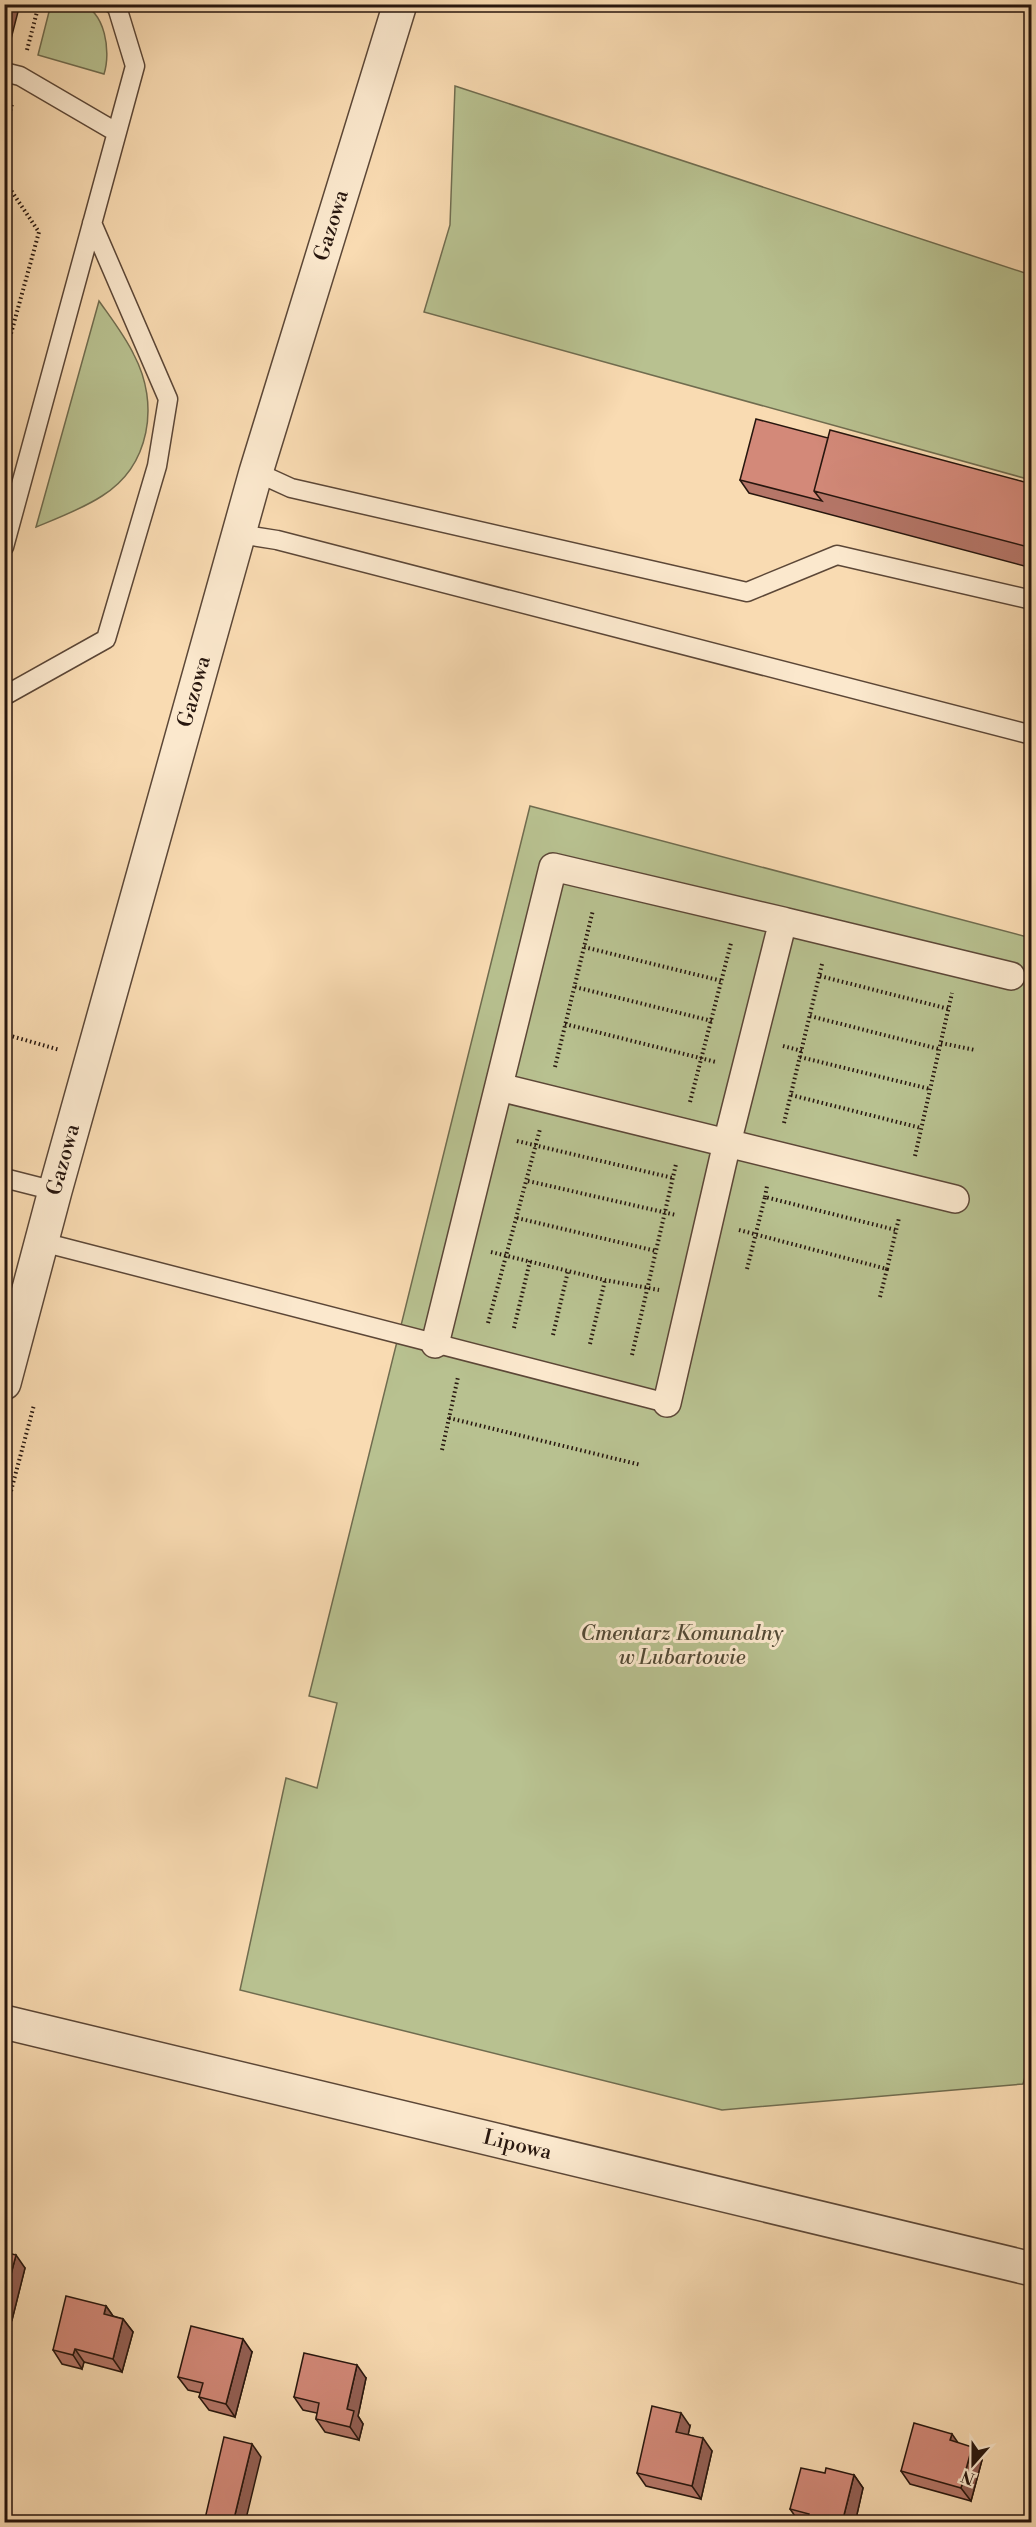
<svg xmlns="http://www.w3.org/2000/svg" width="1036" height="2527" viewBox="0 0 1036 2527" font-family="'Libre Bodoni',serif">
<rect width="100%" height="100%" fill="#f9dbb2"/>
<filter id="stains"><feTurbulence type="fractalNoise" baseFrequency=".00333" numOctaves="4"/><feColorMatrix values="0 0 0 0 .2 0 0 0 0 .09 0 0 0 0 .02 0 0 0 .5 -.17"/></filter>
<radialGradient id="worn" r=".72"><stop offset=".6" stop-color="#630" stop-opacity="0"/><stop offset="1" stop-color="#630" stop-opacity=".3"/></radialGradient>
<!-- green -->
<path fill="#b8c190" stroke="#706c4f" stroke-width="1.5" d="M51 4C59 4 71 3 79 4 106 10 111 53 104 74L38 55Z
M455 86 1031 275V480L424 312 450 225Z
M99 301C111 318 125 336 134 355 160 404 150 466 102 496 82 509 58 518 36 527Z
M530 806 1031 938 1032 2053 1023 2084 722 2110 240 1990 286 1778 317 1788 337 1703 309 1696Z"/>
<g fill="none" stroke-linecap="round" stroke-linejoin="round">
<!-- service casing -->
<g stroke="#5c4737" stroke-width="21">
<path id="service" d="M4 72 20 76 116 132
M256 472 291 488 747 592 837 555 1032 600
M239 534 277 540 1032 735
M4 547 135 66 117 7 113 4
M4 696 106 639 157 466 168 399 92 223
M4 1178 55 1191
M42 1242 667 1403"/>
</g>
<!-- pedestrian casing -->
<g stroke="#5c4737" stroke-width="30">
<path id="pedestrian" d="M783 921 1011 976
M499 1087 955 1199
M435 1344 553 867 783 921 727 1143 667 1403"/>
</g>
<!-- tertiary casing -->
<g stroke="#5c4737" stroke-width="36">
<g id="tertiary">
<path id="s1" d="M4 1383 55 1191 256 472 400 4"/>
<path id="s2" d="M4 2022 1032 2269"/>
</g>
</g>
<!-- path -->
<path stroke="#27160e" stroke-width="4" stroke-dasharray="1.5 3" stroke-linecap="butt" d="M27 50 39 4
M4 132 12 104
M4 180 39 232 4 359
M584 947 722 981
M820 976 949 1009
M575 987 712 1021
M810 1016 939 1049
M565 1024 716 1062
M4 1034 60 1050
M941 1043 975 1050
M783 1046 802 1051
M800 1057 930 1089
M555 1067 593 910
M791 1095 921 1128
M690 1102 731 943
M784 1123 822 964
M517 1141 673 1178
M915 1156 952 993
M528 1181 676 1215
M765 1197 767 1186
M517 1218 656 1251
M739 1230 887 1269 899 1218
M491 1252 605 1280 659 1290
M747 1269 765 1197 896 1230
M880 1297 887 1269
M488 1323 540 1129
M514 1328 530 1261
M553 1335 568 1271
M590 1344 605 1280
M632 1355 676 1164
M449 1418 641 1465
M442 1450 458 1377
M4 1517 34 1405"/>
<!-- service -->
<use href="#service" stroke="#fbe8cd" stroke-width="18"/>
<!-- pedestrian -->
<use href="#pedestrian" stroke="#fbe8cd" stroke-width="27"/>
<!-- tertiary -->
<use href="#tertiary" stroke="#fbe8cd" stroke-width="33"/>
</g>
<!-- wall -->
<path fill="#b57668" stroke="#27160e" stroke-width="1.5" d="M828 438 1032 484V568L749 493 740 480Z
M4 2252 25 2268 12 2320 4 2318Z
M106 2306 113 2316 123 2319 133 2332 122 2372 84 2362 82 2369 62 2364 53 2350Z
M252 2352 235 2417 209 2410 199 2397 201 2393 188 2390 178 2377Z
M366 2378 358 2416 363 2424 359 2440 325 2432 316 2419 317 2413 303 2410 294 2397Z
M690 2426 688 2434 712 2451 701 2499 646 2486 637 2473Z
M958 2443 982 2460 971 2501 910 2484 901 2471Z
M825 2473 854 2475 863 2488 855 2523H800L790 2509Z"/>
<!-- shaded-wall -->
<path fill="#946055" stroke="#27160e" stroke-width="1.5" d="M4 4H20L4 66Z
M16 2255 25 2268 12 2320 4 2309V2301Z
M106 2306 115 2319 104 2314Z
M123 2319 133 2332 122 2372 113 2359Z
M243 2339 252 2352 235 2417 226 2404Z
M75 2349 84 2362 82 2369 73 2355Z
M357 2365 366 2378 358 2416 363 2424 359 2440 350 2427 347 2409Z
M681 2413 690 2426 686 2445 676 2432Z
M952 2434 961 2447 950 2440Z
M703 2438 712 2451 701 2499 692 2486Z
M252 2444 261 2457 245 2523H233Z
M972 2447 982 2460 971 2501 961 2488Z
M854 2475 863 2488 855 2523H842Z"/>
<!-- building -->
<path fill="#d38979" stroke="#27160e" stroke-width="1.5" d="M756 419 828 438 814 491 822 501 740 480Z
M830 430 1032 484V548L814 491Z
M4 2252 16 2255 4 2301Z
M66 2296 106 2306 104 2314 123 2319 113 2359 75 2349 73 2355 53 2350Z
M191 2326 243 2339 226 2404 199 2397 203 2383 178 2377Z
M304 2353 357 2365 347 2409 354 2411 350 2427 316 2419 319 2403 294 2397Z
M652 2406 681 2413 676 2432 703 2438 692 2486 637 2473Z
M914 2423 952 2434 950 2440 972 2447 961 2488 901 2471Z
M224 2437 252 2444 233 2523H204Z
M801 2468 825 2473 826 2468 854 2475 842 2523H806L809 2514 790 2509Z"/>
<g text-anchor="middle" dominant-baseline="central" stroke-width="6" stroke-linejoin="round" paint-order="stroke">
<!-- street labels -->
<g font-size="21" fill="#27160e" stroke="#fbe8cd">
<text stroke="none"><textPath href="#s1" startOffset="1203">Gazowa</textPath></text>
<text stroke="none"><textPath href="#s1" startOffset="717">Gazowa</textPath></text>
<text stroke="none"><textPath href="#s1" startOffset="231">Gazowa</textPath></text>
<text stroke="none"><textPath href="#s2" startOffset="528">Lipowa</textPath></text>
</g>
<!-- park labels -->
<g font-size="21" font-style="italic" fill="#524935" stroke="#fbe8cd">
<text x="682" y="1634">Cmentarz Komunalny<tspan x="682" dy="24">w Lubartowie</tspan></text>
</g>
</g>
<!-- margin -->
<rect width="1036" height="2527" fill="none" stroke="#f9dbb2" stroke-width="24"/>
<rect x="6" y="6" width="1024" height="2515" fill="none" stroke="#27160e" stroke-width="3"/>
<rect x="12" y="12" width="1012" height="2503" fill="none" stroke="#27160e" stroke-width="1.5"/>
<!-- north arrow -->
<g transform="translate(973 2464) rotate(201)" stroke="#fbe8cd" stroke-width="4.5" paint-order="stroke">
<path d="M0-4.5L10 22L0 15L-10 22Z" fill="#27160e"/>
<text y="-9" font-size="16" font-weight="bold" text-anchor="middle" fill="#27160e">N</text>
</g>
<rect width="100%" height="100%" filter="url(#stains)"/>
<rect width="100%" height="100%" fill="url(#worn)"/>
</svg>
